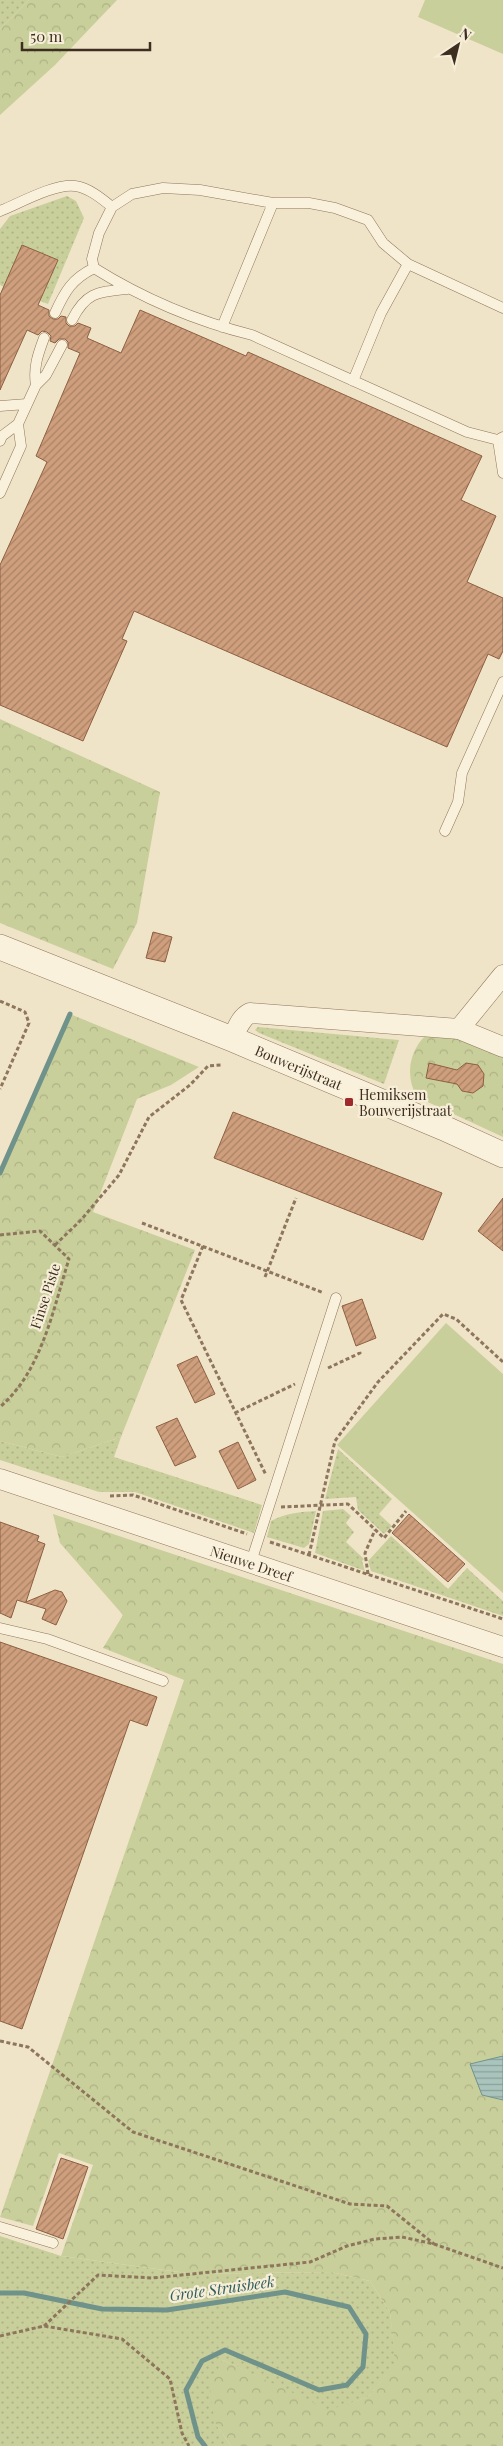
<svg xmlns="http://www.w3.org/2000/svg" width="503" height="2446" viewBox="0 0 503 2446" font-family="'Playfair Display',serif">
<defs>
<pattern id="grass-dots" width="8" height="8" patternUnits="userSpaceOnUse" patternTransform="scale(1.25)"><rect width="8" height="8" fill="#c9cf9b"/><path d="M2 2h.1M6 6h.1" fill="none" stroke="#aeb285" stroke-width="1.8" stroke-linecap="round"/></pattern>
<pattern id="forest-crowns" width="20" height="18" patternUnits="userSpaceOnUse" patternTransform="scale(1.25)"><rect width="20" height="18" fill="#c9cf9b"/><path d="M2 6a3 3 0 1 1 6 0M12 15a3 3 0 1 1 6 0" fill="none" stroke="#aeb285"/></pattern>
<pattern id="water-rules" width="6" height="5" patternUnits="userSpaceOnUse" patternTransform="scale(1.25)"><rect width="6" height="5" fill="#a9c4bc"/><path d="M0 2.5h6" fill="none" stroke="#8ba098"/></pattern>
<pattern id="building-hatch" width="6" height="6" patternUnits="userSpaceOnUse" patternTransform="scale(1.25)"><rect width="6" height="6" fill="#cf9f7d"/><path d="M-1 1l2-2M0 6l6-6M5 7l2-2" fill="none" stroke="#a98266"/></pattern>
</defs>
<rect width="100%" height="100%" fill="#f0e4c8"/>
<!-- grass -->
<path fill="url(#grass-dots)" d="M0 0H29L0 29Z
M67 196 76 201 84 218 48 304 40 301 58 260 22 245 4 287 0 285V229L10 216Z
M258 1027 399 1040 384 1084 259 1033 255 1030Z
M121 1437 114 1457 262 1505 254 1533 135 1492H99L0 1460V1441L62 1457Z
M338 1449 392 1499 379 1514 392 1526 384 1534 358 1510 356 1497 325 1499Z
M343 1509 351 1516 346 1523 354 1532 346 1542 364 1559 362 1561 365 1571 315 1553 323 1511Z
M316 1511 309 1544 304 1548 267 1537 271 1521C286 1513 300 1512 316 1511Z
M391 1536 448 1589 467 1568 503 1601V1616L371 1571 368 1561Z
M0 2236 61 2256 194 2274 331 2272 370 2281 390 2312 396 2365 368 2397 329 2411 223 2360 215 2423 231 2446H0Z"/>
<!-- forest -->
<path fill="url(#forest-crowns)" d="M29 0H117L55 65 0 115V29Z
M0 719 160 792 137 923 113 969 0 923Z
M70 1014 199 1067 171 1085 137 1099 93 1212 195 1250 121 1437 62 1457 0 1441V1173Z
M425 1036 449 1037 503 1054V1137L417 1097C405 1077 409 1052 425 1036Z
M53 1514 503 1664V2056L471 2064 482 2095 503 2100V2446H231L215 2423 209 2385 223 2360 329 2410 368 2397 395 2365 390 2312 370 2281 331 2272 194 2274 61 2256 93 2165 59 2153 33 2226 0 2217 184 1680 103 1648 123 1615 60 1543Z"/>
<!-- garden -->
<path fill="#c9cf9b" d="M425 0H503V54L418 17Z
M446 1323 503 1374V1593L337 1445Z"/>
<!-- water -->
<path fill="url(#water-rules)" stroke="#6f938a" d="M503 2056V2100L482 2095 470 2064Z"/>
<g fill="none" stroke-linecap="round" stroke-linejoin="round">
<!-- stream -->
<path stroke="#6f938a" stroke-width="5" d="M0 1173 70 1014
M0 2293H24L102 2309 167 2310 285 2292 349 2307 366 2334 363 2367 347 2385 319 2390 225 2350 202 2361 186 2390 198 2437 205 2446"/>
</g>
<!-- building -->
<path fill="url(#building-hatch)" stroke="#8d5f41" d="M22 245 58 260 38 305 49 310V316L53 319H58L61 316 66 317V323L69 326H75L78 323 91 328 87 338 121 353 140 310 246 356 248 352 482 456 461 500 496 516 467 582 503 598V651L499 659 488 654 447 747 134 611 122 639 127 641 83 741 0 705V565L47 462 36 456 80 353 68 348V342L65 339H59L55 343 50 341 51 336 47 332 42 331 38 335 27 330 0 390V295Z
M153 932 172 937 165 962 146 958Z
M429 1063 457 1070 466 1063 478 1065 484 1074 483 1086 473 1093 462 1091 457 1084 426 1078Z
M233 1112 442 1193 423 1240 214 1158Z
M503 1198V1251L478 1231Z
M362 1299 376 1338 356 1346 342 1306Z
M197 1356 215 1394 195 1403 177 1365Z
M177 1418 196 1457 175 1466 156 1427Z
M238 1442 256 1480 238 1489 219 1451Z
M409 1514 465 1564 448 1582 392 1533Z
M0 1522 39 1536 37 1541 45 1544 26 1602 55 1590 62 1592 67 1601 56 1625 42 1619 46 1609 17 1600 11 1618 0 1613Z
M0 1642 157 1697 147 1726 130 1720 22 2029 0 2021Z
M61 2158 88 2167 63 2239 36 2229Z"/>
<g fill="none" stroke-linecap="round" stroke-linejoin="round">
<!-- service casing -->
<g stroke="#8d765c" stroke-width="11">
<path id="service" d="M0 211C18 204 55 183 75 186 89 188 101 198 112 207
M503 308 408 264 383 243 368 220 335 208 309 203H273L200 190 163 188 132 194 112 207 99 233 92 259 94 268C142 298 196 321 252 335L467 432 498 440 503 437
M55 313C65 291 72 279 94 268
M72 320C86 292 98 292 127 289
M222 327 273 203
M353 381 381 313 408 264
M36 385C33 368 38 354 44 338
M0 406 27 404
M498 440 503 473
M0 441 2 436 18 424
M0 493 21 446 18 424 36 385 46 375 62 345
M445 831 458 802 462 773 503 682
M251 1562 336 1298
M0 1628 47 1639 163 1681
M0 2227 53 2243"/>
</g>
<!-- minor casing -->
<g stroke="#8d765c" stroke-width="21">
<g id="minor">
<path d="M459 1029 503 975"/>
<path d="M232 1039C237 1029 240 1018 250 1013L459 1029 503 1047"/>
<path id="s1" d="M0 1479 503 1647"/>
</g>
</g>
<!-- tertiary casing -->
<g stroke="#8d765c" stroke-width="26">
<g id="tertiary">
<path id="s2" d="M0 947 232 1039 444 1128 503 1155"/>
</g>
</g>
<!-- path -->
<path stroke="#8d765c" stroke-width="3" stroke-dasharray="4 2.5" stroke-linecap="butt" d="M0 1001 25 1012 29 1023 0 1089
M142 1223 324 1293
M0 1235 40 1231 69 1259C53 1309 42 1371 0 1407
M55 1245 81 1220 119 1175 149 1117 190 1085 208 1066 221 1065
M203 1246 181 1300 266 1475
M265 1277 296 1198
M328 1368 360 1353 359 1350
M235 1413 295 1384
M110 1496 133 1495 247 1534
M281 1507 348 1504 384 1538 406 1511
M270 1542 503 1619
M309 1555 335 1441 378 1382 443 1314 456 1319 503 1362
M368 1574 365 1553 375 1530
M0 2041 28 2047 133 2132 350 2204 387 2206 434 2244
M44 2326 98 2275 152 2278 310 2262 347 2246 375 2239 402 2237 434 2244 503 2268
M0 2336 44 2326 122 2339 170 2379 182 2433 189 2446"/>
<!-- service -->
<use href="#service" stroke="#faf1dc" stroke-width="10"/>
<!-- minor -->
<use href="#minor" stroke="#faf1dc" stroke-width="20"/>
<!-- tertiary -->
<use href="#tertiary" stroke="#faf1dc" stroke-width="25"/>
</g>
<!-- markers -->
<rect fill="#9e2a2b" stroke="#f7eed8" stroke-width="2" x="344" y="1097" width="10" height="10" rx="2.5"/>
<g text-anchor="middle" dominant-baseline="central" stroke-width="4.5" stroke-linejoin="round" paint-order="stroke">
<!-- street labels -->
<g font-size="14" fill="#3d2e20" stroke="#f7eed8">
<text stroke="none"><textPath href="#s2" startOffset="322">Bouwerijstraat</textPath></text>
<text transform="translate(45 1296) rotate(-72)">Finse Piste</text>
<text stroke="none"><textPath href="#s1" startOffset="265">Nieuwe Dreef</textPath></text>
</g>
<!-- poi labels -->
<g font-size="14" fill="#3d2e20" stroke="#f7eed8" text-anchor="start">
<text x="359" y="1094">Hemiksem<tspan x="359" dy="16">Bouwerijstraat</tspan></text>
</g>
<!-- water labels -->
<g font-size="15" font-style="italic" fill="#2f5d5a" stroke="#f7eed8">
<text transform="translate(222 2288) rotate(-8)">Grote Struisbeek</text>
</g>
</g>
<!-- north arrow -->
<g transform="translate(458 45) rotate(35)" stroke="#f7eed8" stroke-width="4" paint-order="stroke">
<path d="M0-4L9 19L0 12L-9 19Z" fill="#3d2e20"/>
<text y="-8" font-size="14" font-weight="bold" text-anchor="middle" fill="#3d2e20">N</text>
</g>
<!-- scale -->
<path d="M22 42v8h128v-8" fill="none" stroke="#3d2e20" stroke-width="2.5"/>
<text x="30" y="42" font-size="15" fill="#3d2e20" stroke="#f7eed8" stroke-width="4" paint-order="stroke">50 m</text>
</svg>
